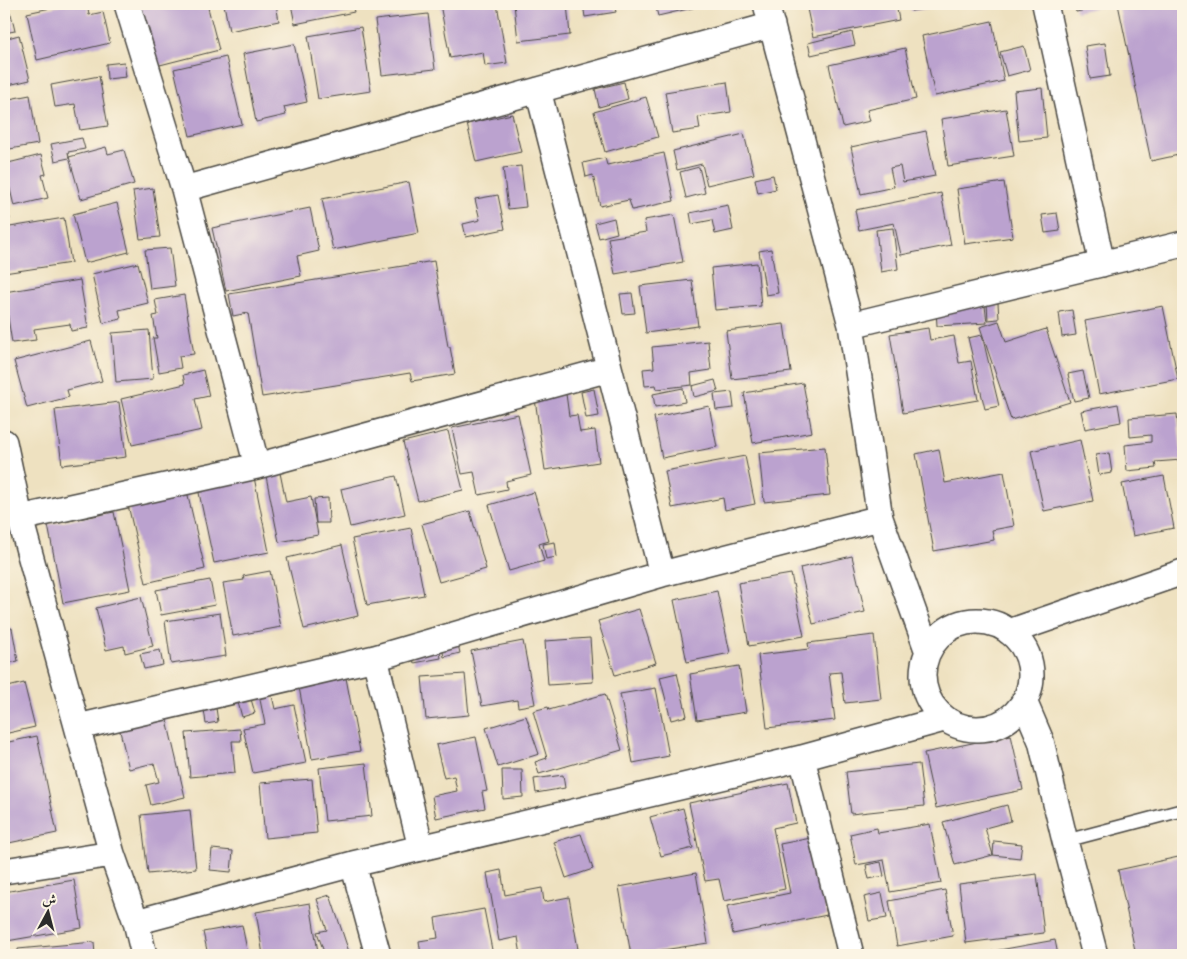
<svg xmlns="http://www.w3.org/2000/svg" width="1187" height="959" viewBox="0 0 1187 959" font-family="'Libre Bodoni',Amiri,serif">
<rect width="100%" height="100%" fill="#fcf5e5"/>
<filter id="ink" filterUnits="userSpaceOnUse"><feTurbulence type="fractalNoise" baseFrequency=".02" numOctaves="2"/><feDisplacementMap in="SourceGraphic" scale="10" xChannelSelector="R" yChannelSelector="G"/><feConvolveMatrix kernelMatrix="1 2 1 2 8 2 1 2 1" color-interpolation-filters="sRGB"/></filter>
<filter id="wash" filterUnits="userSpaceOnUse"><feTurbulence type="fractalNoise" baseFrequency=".0096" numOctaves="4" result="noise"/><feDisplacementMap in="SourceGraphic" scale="20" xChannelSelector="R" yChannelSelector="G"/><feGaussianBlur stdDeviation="1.12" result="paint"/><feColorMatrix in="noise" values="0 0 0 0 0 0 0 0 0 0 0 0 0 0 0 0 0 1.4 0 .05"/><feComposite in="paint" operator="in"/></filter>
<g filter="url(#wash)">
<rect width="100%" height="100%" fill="#eee1c0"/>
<g id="blocks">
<!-- building -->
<path fill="#bba2cf" d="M69 4H87L89 15 103 12 110 43 37 60 27 13Z
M139 4H207L219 50 156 66Z
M224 4H276L279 21 229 31Z
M291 4H352L354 12 295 24Z
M440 4H497L507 63 485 66 483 52 450 58Z
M514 4H567L570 35 518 41Z
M583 4H638V5L615 8 616 12 585 17Z
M655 4H705V5L658 16Z
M806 4H896L899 20 813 37Z
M910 4H951V5L911 11Z
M1074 4H1110V5L1076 12Z
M1118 4H1183V154L1151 161Z
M11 14 15 31 4 33V16Z
M428 14 435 69 382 75 375 20Z
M992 21 1004 81 935 96 922 36Z
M361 27 371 91 318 99 308 36Z
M852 32 855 45 811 55 808 43Z
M19 35 30 80 4 86V39Z
M1105 43 1110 76 1090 79 1085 46Z
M294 44 307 102 284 107 286 115 256 122 243 54Z
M1024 46 1030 70 1007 76 1000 52Z
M905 48 916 99 867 110 870 121 843 127 829 65Z
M226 57 242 124 190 136 174 69Z
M124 62 126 77 107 79 106 64Z
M99 76 108 126 80 130 75 104 55 107 51 85Z
M624 82 628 99 599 107 595 89Z
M727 82 731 112 698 117 700 129 672 133 665 92Z
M1042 88 1047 138 1019 141 1014 91Z
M30 95 38 144 4 150V100Z
M646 97 658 137 605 152 594 112Z
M1006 109 1014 156 948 166 941 119Z
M512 114 521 152 476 162 467 124Z
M926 131 935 176 903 182 900 166 890 168 894 187 861 194 851 147Z
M744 134 754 174 707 185 702 164 677 170 673 151Z
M82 138 85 149 68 152 69 158 55 161 51 144Z
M106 147 108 154 124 150 134 184 81 199 69 157Z
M664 153 674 201 632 210 629 200 600 206 593 175 586 177 583 163 605 158 607 165Z
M41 155 46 174 42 175 48 198 14 206 4 164Z
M521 166 526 207 508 209 503 168Z
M699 167 705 193 686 198 680 172Z
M773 175 776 189 758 193 755 179Z
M409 182 419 233 333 250 322 199Z
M1004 182 1013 237 965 244 957 189Z
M153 188 160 237 140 239 133 191Z
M4 192 10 219 4 221Z
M941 193 951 245 901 255 894 223 859 230 855 210Z
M498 195 505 229 466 237 463 224 480 220 475 199Z
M117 203 129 252 85 263 73 214Z
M728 205 733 230 715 234 712 220 692 224 690 213Z
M310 208 319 251 297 256 301 276 226 291 212 228Z
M1057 213 1060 231 1045 233 1042 215Z
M674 215 683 262 615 274 608 238 646 232 644 220Z
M64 218 71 263 4 273V228Z
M614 218 617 233 599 238 595 223Z
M893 228 898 269 881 272 876 230Z
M170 248 175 286 150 289 145 250Z
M771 249 778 293 766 295 759 251Z
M434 261 448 347H450L455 374 412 381 410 373 262 397 248 313 233 316 229 294Z
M138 263 148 303 119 310 121 319 103 323 92 274Z
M757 263 761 306 715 310 711 268Z
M80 280 88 328 71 331 70 324 34 329 36 340 12 343 4 292Z
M692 280 698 326 646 333 640 286Z
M632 293 635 313 623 314 620 294Z
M184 295 194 354 179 356 181 368 159 372 153 338H157L153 316 158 315 155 300Z
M987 303H998L999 319 988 320Z
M985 306 987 323 937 326 936 309Z
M1163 306 1178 379 1099 394 1085 321Z
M1072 310 1076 335 1062 337 1059 312Z
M999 321 1006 342 1046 329 1070 402 1011 420 980 327Z
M784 324 791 372 732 379 726 331Z
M928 328 930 340 954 336 959 363 971 361 978 400 903 413 890 334Z
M149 330 153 379 116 382 112 333Z
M982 335 999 406 985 409 968 338Z
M91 341 102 381 67 390 69 397 27 408 14 361Z
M708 341 711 370 691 373 692 385 657 389 656 385 645 386 643 369 654 368 652 347Z
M203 370 209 396 195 399 202 430 132 445 121 399 185 384 183 375Z
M1083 371 1089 398 1074 401 1068 374Z
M715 380 718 391 694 397 692 386Z
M803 383 812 432 753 443 744 393Z
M683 388 685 402 655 407 653 394Z
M594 389 599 416 586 418 581 392Z
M732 392 734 408 716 410 714 394Z
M566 394 569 416 577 415 580 432 595 430 599 462 545 470 535 399Z
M119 402 126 457 62 465 55 410Z
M1118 404 1121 422 1085 429 1081 411Z
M709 406 717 447 662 458 654 417Z
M518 414 531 475 506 481 507 489 479 495 474 472 462 474 452 428Z
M1177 414 1182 460 1155 462 1156 468 1127 471 1125 445 1151 442V435L1130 437 1129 418Z
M448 431 463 490 418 501 403 442Z
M1080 440 1093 501 1044 511 1031 451Z
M825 447 830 495 764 502 759 453Z
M939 449 945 483 1004 472 1014 526 992 530 994 540 934 551 916 454Z
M1109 453 1112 473 1099 475 1096 455Z
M745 456 755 504 725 510 723 498 672 508 665 471Z
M279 468 286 502 311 497 318 535 279 542 265 471Z
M396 476 405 514 350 527 341 489Z
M1164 476 1174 528 1133 536 1122 484Z
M254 477 269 552 214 563 198 488Z
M187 491 205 569 146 583 128 505Z
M534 492 549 541 539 544 544 561 509 571 489 505Z
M328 498 329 523H316L314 499Z
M470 511 486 569 439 582 422 524Z
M114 512 130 590 63 603 48 525Z
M411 528 424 595 367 605 352 539Z
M555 542 557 557 546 559 543 544Z
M342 545 358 616 304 629 287 558Z
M852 556 865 612 813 624 800 568Z
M270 571 281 627 233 636 223 583 244 580 243 576Z
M791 574 804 636 749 646 738 583Z
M210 580 215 605 161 615 156 590Z
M717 591 730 653 687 662 674 600Z
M141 597 153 646 125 653 124 646 106 650 96 608Z
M639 609 656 663 615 675 598 621Z
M220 613 226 656 171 664 165 621Z
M12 628 18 661 4 664V629Z
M874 635 881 699 845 703 841 672 829 673 835 720 767 728 758 655 809 649 808 643Z
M590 638 593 682 548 685 545 641Z
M457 640 460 653 444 657 441 643Z
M523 641 535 704 518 707 517 700 482 706 471 651Z
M439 647 441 658 414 663 412 652Z
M160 650 163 665 144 669 140 654Z
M739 666 746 712 697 720 690 674Z
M677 673 687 716 671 720 660 677Z
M465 674 469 715 426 719 422 677Z
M346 678 360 751 312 759 299 687Z
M24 683 35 727 4 734V688Z
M270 687 275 709 294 705 306 763 253 773 243 728 265 724 258 690Z
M656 688 669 756 633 763 620 694Z
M249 692 255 713 242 717 236 695Z
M605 694 622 750 539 774 535 762 547 758 533 711 548 707 549 710Z
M216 708 218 722 206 724 204 709Z
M166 716 185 797 151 805 146 785 159 782 154 763 129 769 119 727Z
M526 716 539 754 498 767 486 728Z
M240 729 241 741H232L235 773 190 777 186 733Z
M1011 735 1023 790 936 808 924 753Z
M37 736 57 833 4 844V743Z
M476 737 487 791 482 792 485 808 436 818 432 796 457 791 454 776 444 778 436 745Z
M366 763 372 816 325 821 319 768Z
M919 764 924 806 851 814 846 772Z
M502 770H522L523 797 503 799Z
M563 775 565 788 536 793 534 779Z
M312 779 317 833 265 838 260 783Z
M788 783 796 823 773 828 785 889 724 901 719 879 705 881 689 803Z
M1007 805 1011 821 985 828 993 855 994 841 1022 844 1020 858 993 855 955 865 943 822Z
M683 808 693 848 661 856 650 817Z
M190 810 196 869 148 874 141 815Z
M930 824 941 883 890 892 884 860 856 865 850 834 877 828 878 833Z
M581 834 593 869 566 878 554 842Z
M811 838 827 915 733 934 727 906 790 893 780 844Z
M212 849 233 851 231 872 210 870Z
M1183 856V955H1136L1118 870Z
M881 862 884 876 869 879 866 865Z
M501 870 505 895 542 888 544 902 569 897 579 955H521L518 937 499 941 487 873Z
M696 873 708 943 631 955 619 887Z
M1037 874 1044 933 966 943 959 884Z
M74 880 82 928 7 941 4 921V892Z
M945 890 953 936 897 946 889 901Z
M882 893 887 918 869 921 864 897Z
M330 895 350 955H325L317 932 327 930 317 899Z
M310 903 318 952 299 955H263L256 912Z
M484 909 493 955H421L419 941 438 938 435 918Z
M242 925 248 955H208L203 932Z
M1055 940 1058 955H983V953Z
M94 942 95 955H18V949Z"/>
</g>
</g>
<g filter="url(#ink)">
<use href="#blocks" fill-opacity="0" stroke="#484641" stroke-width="1"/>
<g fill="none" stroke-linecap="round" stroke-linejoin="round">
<!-- service casing -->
<g stroke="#484641" stroke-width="15">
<path id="service" d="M1065 841 1183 810"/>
</g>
<!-- minor casing -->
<g stroke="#484641" stroke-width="28">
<path id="minor" d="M127 4 184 189 257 466
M766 4 851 325 880 518 928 652
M1045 4 1102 264
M538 90 662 574
M184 189 772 25
M851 325 1183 244
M4 442 20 518 112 854 136 922 144 955
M20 518 257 466 609 369
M923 675a54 54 0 1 1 108 0a54 54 0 1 1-108 0Z
M1009 632 1183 572
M375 658 421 848
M1024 701 1041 741 1065 841 1095 955
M78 727 375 658 662 574 880 518
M802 758 851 955
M353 864 378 955
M4 871 112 854
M136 922 353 864 802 758 944 719"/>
</g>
<!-- service -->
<use href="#service" stroke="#fff" stroke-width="12"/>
<!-- minor -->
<use href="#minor" stroke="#fff" stroke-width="25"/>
</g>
</g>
<!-- margin -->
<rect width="1187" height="959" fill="none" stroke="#fcf5e5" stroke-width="20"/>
<!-- north arrow -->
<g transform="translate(48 912) rotate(7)" stroke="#fcf5e5" stroke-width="4" paint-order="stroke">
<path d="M0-4L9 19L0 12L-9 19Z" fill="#2b2b2b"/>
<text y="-8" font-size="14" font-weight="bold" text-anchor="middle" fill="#2b2b2b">ش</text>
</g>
</svg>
